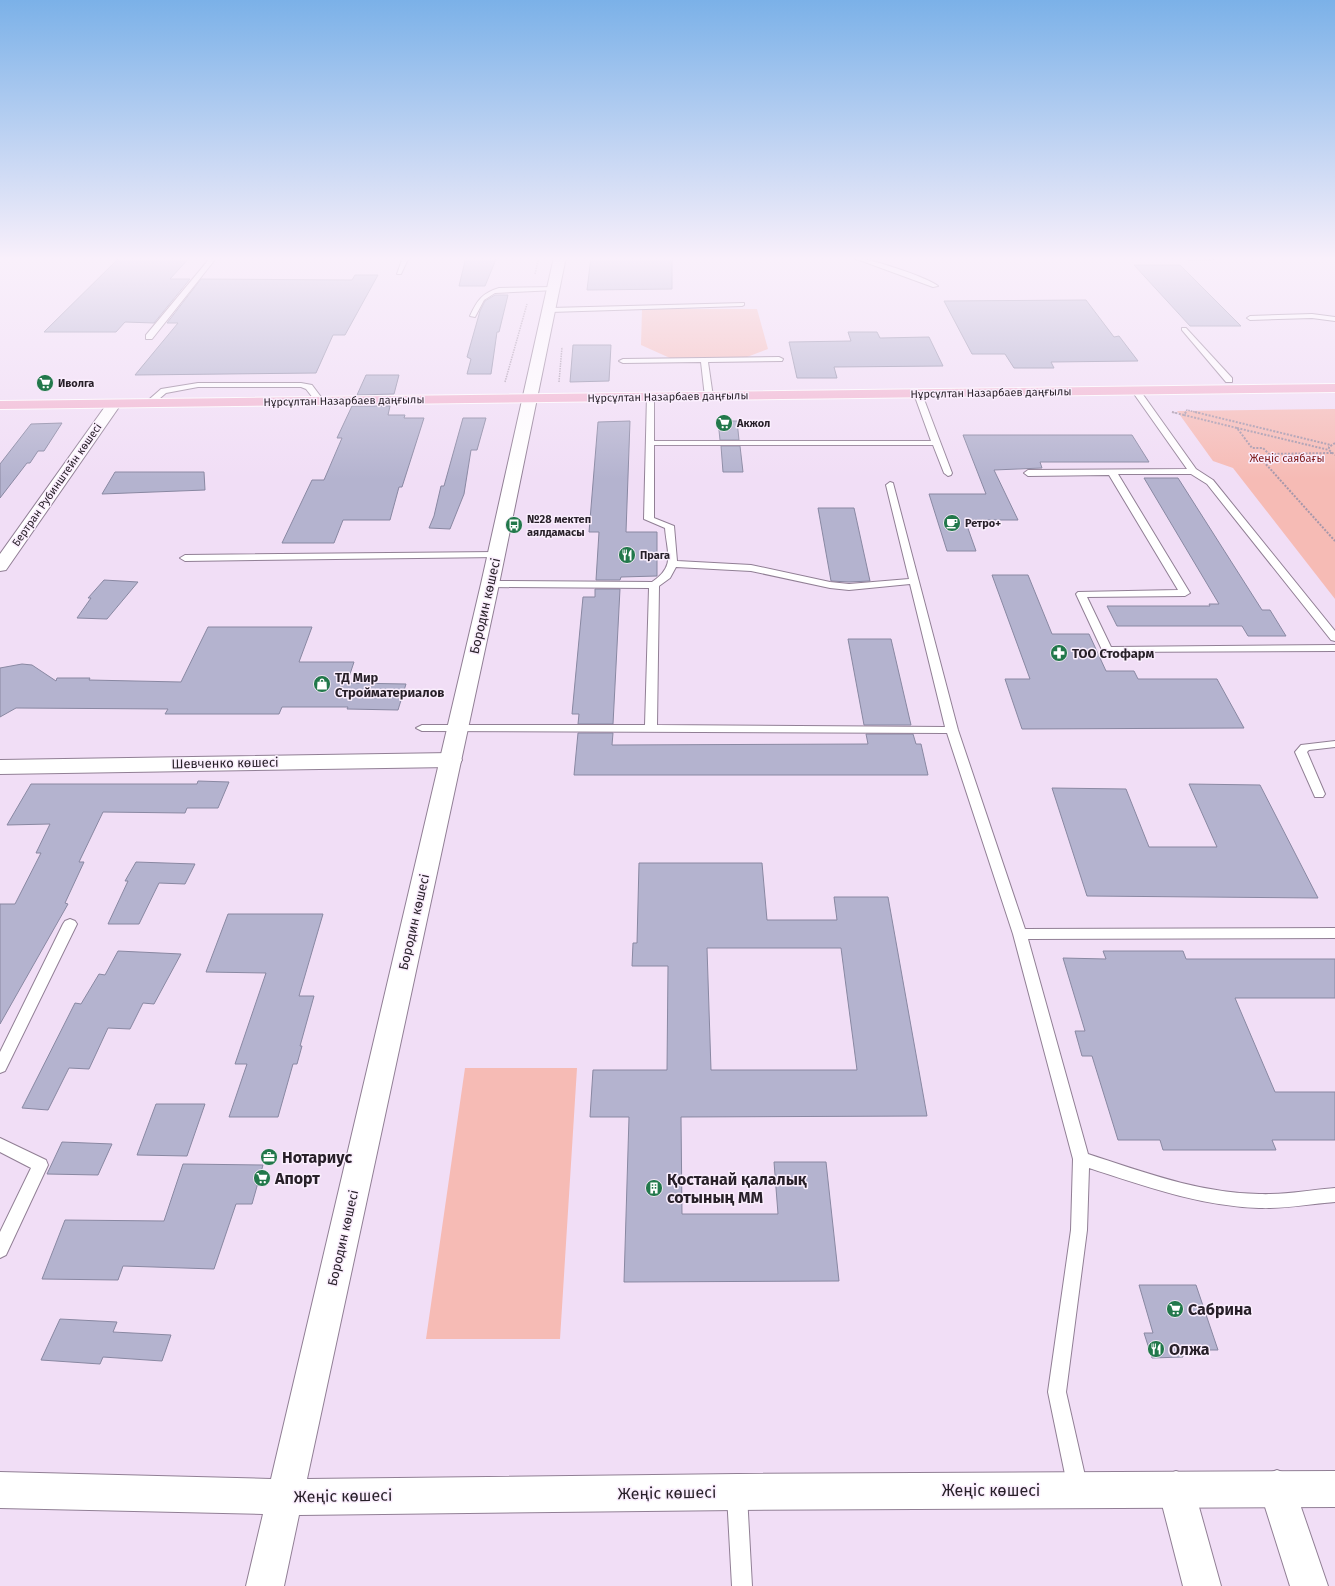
<svg xmlns="http://www.w3.org/2000/svg" width="1335" height="1586" viewBox="0 0 1335 1586" font-family="'Fira Sans',sans-serif">
<rect width="100%" height="100%" fill="#f1def6"/>
<!-- green -->
<path fill="#f6bbb5" d="M642 309H757L768 349 747 357 670 358 641 345Z
M1335 409V599L1233 468 1213 461 1177 411Z
M465 1068H577L560 1339H426Z"/>
<!-- building -->
<path fill="#b4b3cf" stroke="#8988a2" fill-rule="evenodd" d="M120 257H190L170 279H190L154 323 125 322 116 332H44Z
M466 257H497L485 286H459Z
M591 257H672V289L587 290Z
M1134 265H1180L1241 326H1190Z
M355 275H378L345 335H333L316 373 135 375 178 323H167L201 279 352 280Z
M495 295H508L499 332H497L491 374H467L471 359 467 357 480 311 485 301Z
M1086 300 1114 337 1119 336 1138 361 1051 362 1054 368H1014L1005 354H972L944 301Z
M848 332H877L880 338 929 337 943 366 834 367 837 378H797L789 342 851 341Z
M573 345H611L609 381 570 382Z
M366 375H399L394 394 357 395Z
M352 406H390L388 415H405L404 418H424L402 487H399L390 520H343L334 543H282L312 480H324L342 438H337Z
M463 418H486L477 450H471L464 494 450 529 429 528 434 516 441 486H444Z
M630 421 626 532H657V576L621 577 620 580H596L599 532H589L598 422Z
M718 421H737L739 440H720Z
M62 423 44 451H38L30 463H27L0 498V464L31 424Z
M963 435H1132L1149 462H1040L1042 468 994 470 1018 520H965L976 551H947L929 494H986Z
M721 446H740L743 472H723Z
M115 472H204L205 490 102 494Z
M1144 478H1178L1262 610H1270L1286 636H1248L1242 626H1117L1107 606H1210L1209 604H1219Z
M818 508H854L870 581 849 582 831 581Z
M992 575H1028L1052 634H1089L1106 671H1134L1138 679H1217L1244 728 1022 729 1005 679H1030Z
M104 580 138 582 107 619 77 618 91 598H88Z
M595 589H620L613 724H578L579 714H572L583 597H595Z
M208 627H312L299 662H354L347 683 406 684 398 710 347 709 348 707H282L279 714H165L168 709 16 708 0 717V668L22 664 32 665 56 681 57 678H90L89 680 181 682Z
M848 639H891L911 725H864Z
M578 733H613L612 745 868 744 866 734H913L916 744H921L928 775H574Z
M198 781 229 782 218 808H187L185 813 103 812 79 862H84L65 903 68 904 0 1024V904H15L41 853H36L50 824 7 825 31 784H197Z
M1189 784 1260 785 1318 898 1087 896 1052 788 1126 789 1149 847H1217Z
M136 862 195 864 185 884 159 883 139 924H108L128 881H125Z
M639 863H762L767 920H837L834 897H888L927 1116 681 1117 682 1214H778L774 1162H826L839 1281 624 1282 629 1117H590L593 1070H667L668 966H632L633 943H637ZM707 948H841L857 1070H711Z
M228 914H323L299 996H314L300 1046H302L297 1064H293L278 1117H229L247 1064H235L266 973 206 972Z
M118 951 181 954 154 1004 143 1003 130 1029 108 1028 89 1069 69 1068 48 1110 22 1108 75 1003 81 1004 99 974 105 975Z
M1103 951H1183L1186 959H1335V998H1235L1275 1092H1335V1140H1272L1276 1150H1163L1160 1140H1118L1092 1056H1082L1075 1031H1085L1063 958 1106 959Z
M156 1104H205L187 1156 137 1155Z
M62 1142 112 1144 98 1175 47 1174Z
M183 1164 263 1165 252 1204H236L214 1269 123 1266 118 1280 42 1279 65 1220 164 1221Z
M1139 1285H1196L1218 1350H1181L1183 1357 1152 1358 1144 1333H1153Z
M60 1319 117 1322 113 1332 171 1335 162 1361 103 1357 100 1364 41 1360Z"/>
<g fill="none" stroke-linecap="round" stroke-linejoin="round">
<!-- service casing -->
<g stroke="#917f95" stroke-width="2">
<path id="service" d="M211 257H217L152 339H146V335Z
M403 257H409L401 274H397Z
M851 257C866 257 927 277 938 286L933 287Z
M1187 257H1216L1213 259 1189 260Z
M554 287 557 289 556 290 495 293 484 300 475 317 470 316C477 301 482 293 499 288Z
M744 303V305L742 306 550 312 547 310 550 308Z
M1312 314 1335 317V321L1312 318 1250 320 1247 318 1250 316Z
M1182 328H1186L1232 378V382H1226L1182 330Z
M779 357 783 359 782 361 708 362 713 397 709 399 705 397 701 362 623 363 619 361 623 359Z
M198 383H301L312 385 324 401 317 403 306 389 301 387H198L166 393 152 405 145 403 161 389Z
M1133 389H1139L1196 469 1213 480 1335 631V641L1331 640 1207 484 1191 474H1118L1190 593 1185 596 1087 597 1111 647 1335 645V651L1103 652 1076 594 1078 592 1178 590 1109 475 1028 476 1024 473 1028 470 1187 469 1132 391Z
M915 392 922 394 952 473 951 475 948 476 944 473 933 445H654V518L674 526 677 561 751 565 830 582 849 584 909 579 886 485 890 482 893 483 958 730 1025 929 1335 928V938L1028 939 1088 1154C1143 1172 1200 1193 1259 1194 1284 1195 1310 1190 1335 1188V1202C1310 1204 1284 1209 1259 1208 1200 1206 1144 1186 1089 1168L1087 1230 1066 1392 1088 1489 1085 1496 1078 1499 1071 1496 1068 1489 1048 1392 1071 1230 1073 1159 1013 934 947 733 422 731 416 728 422 725H645L649 588 490 587 485 584 490 581 652 582C676 566 667 553 665 528L644 519 647 395 654 397V441H931L914 394ZM676 567 751 571 830 588 849 590 910 584 945 727 657 725 659 586 670 578Z
M496 552 501 555 499 557 185 561 180 558 185 555Z
M1335 741V747L1309 750 1307 752 1325 794 1323 797H1315L1295 752 1301 745Z
M70 919 75 921 77 924 7 1067 5 1071 0 1073V1052L63 924 65 921Z
M0 1138 46 1160 48 1165 6 1255 0 1258V1232L31 1168 0 1152Z
M737 1485 744 1488 747 1495 752 1586H732L727 1495 730 1488Z"/>
</g>
<!-- minor casing -->
<g stroke="#917f95" stroke-width="2">
<path id="minor" d="M114 400 119 401 121 404 6 570 0 571V554L109 401Z
M451 753 459 755 462 760 459 765 451 767 0 774V760Z
M1277 1470 1290 1475 1328 1586H1290L1259 1488 1264 1475Z
M1176 1471 1189 1476 1194 1489 1221 1586H1183L1158 1489 1163 1476Z"/>
</g>
<!-- tertiary casing -->
<g stroke="#917f95" stroke-width="2">
<path id="tertiary" d="M554 257H566L499 584 307 1479 737 1474 1335 1471V1507L737 1510 299 1515 284 1586H246L263 1514 0 1508V1472L271 1479 481 584Z"/>
</g>
<!-- primary casing -->
<g stroke="#fff" stroke-width="2">
<path id="primary" d="M1335 384V392L0 409V401Z"/>
</g>
<!-- path-far1 -->
<path stroke="#a697aa" stroke-width="1.5" stroke-dasharray="1.5 1" stroke-linecap="butt" d="M535 274 539 257
M505 382 527 304
M559 382 562 347
M1172 412 1176 413
M1185 413 1187 410 1199 413"/>
<!-- path -->
<path stroke="#a697aa" stroke-width="2" stroke-dasharray="2 1.5" stroke-linecap="butt" d="M1172 412 1184 415
M1186 412 1184 415 1237 428 1252 448H1263L1269 454
M1195 412 1331 445
M1237 428 1329 450
M1335 443 1329 447V450L1335 455
M1332 453 1269 454 1274 460 1264 462 1335 541"/>
<!-- service -->
<use href="#service" fill="#fff" fill-rule="evenodd"/>
<!-- minor -->
<use href="#minor" fill="#fff" fill-rule="evenodd"/>
<!-- tertiary -->
<use href="#tertiary" fill="#fff" fill-rule="evenodd"/>
<!-- primary -->
<use href="#primary" fill="#f1b5d0" fill-rule="evenodd"/>
</g>
<!-- sky -->
<linearGradient id="sky" x2="0" y2="1"><stop stop-color="#7bb1e8"/><stop offset="0.54" stop-color="#f9f0fb"/><stop offset="1" stop-color="#f9f0fb" stop-opacity="0"/></linearGradient>
<rect width="1335" height="479" fill="url(#sky)"/>
<!-- icons -->
<defs>
<g id="supermarket-disc" transform="scale(0.9)"><circle r="9.5" fill="#22784b" stroke="#faeefd"/><path d="M-6-5.5h2.5l.6 2H6L4.5 2H-2.5L-4.4-4H-6ZM-1.5 3.2a1.3 1.3 0 1 0 .1 0ZM3 3.2a1.3 1.3 0 1 0 .1 0Z" fill="#fff"/></g>
<g id="cafe-disc" transform="scale(0.9)"><circle r="9.5" fill="#22784b" stroke="#faeefd"/><path d="M-5.5-4.5H6V0H3Q3 3.5 0 3.5H-2.5Q-5.5 3.5-5.5 0ZM3-3.2v2h1.7v-2ZM-6 4.5H4V6H-6Z" fill="#fff"/></g>
<g id="bus-disc" transform="scale(0.9)"><circle r="9.5" fill="#22784b" stroke="#faeefd"/><path d="M-5-6H5V4H4V6H2V4H-2V6H-4V4H-5ZM-3.5-4V0h7V-4ZM-3.5 1.2v1.5H-2V1.2ZM2 1.2v1.5H3.5V1.2Z" fill="#fff"/></g>
<g id="restaurant-disc" transform="scale(0.9)"><circle r="9.5" fill="#22784b" stroke="#faeefd"/><path d="M-5-6h1v4h1v-4h1v4h1v-4h1v5L-1.5 .5V6h-2V.5L-5-1ZM5-6V6H3V1.5H1.5Q1.5-4 5-6Z" fill="#fff"/></g>
<g id="pharmacy-disc" transform="scale(0.9)"><circle r="9.5" fill="#22784b" stroke="#faeefd"/><path d="M-2-6h4v4h4v4h-4v4h-4v-4h-4v-4h4Z" fill="#fff"/></g>
<g id="shop-disc" transform="scale(0.9)"><circle r="9.5" fill="#22784b" stroke="#faeefd"/><path d="M-5-2.5h2.3a2.7 3.5 0 0 1 5.4 0H5L5.5 6h-11ZM-1.5-2.5h3a1.5 2.3 0 0 0-3 0Z" fill="#fff"/></g>
<g id="office-disc" transform="scale(0.9)"><circle r="9.5" fill="#22784b" stroke="#faeefd"/><path d="M-6-3h4V-5.5h4V-3h4V5H-6ZM-1-4.5V-3h2v-1.5ZM-6 0V1H6V0Z" fill="#fff"/></g>
<g id="building-disc" transform="scale(0.9)"><circle r="9.5" fill="#22784b" stroke="#faeefd"/><path d="M-4-6H4V6H1V3H-1V6H-4ZM-2.5-4.3h1.7v1.8h-1.7ZM.8-4.3h1.7v1.8H.8ZM-2.5-1h1.7V.8h-1.7ZM.8-1h1.7V.8H.8Z" fill="#fff"/></g>
</defs>
<g fill-rule="evenodd">
<use href="#supermarket-disc" x="45" y="383"/>
<use href="#supermarket-disc" x="724" y="423"/>
<use href="#cafe-disc" x="952" y="523"/>
<use href="#bus-disc" x="514" y="525"/>
<use href="#restaurant-disc" x="627" y="555"/>
<use href="#pharmacy-disc" x="1059" y="653"/>
<use href="#shop-disc" x="322" y="684"/>
<use href="#office-disc" x="269" y="1157"/>
<use href="#supermarket-disc" x="262" y="1178"/>
<use href="#building-disc" x="654" y="1188"/>
<use href="#supermarket-disc" x="1175" y="1309"/>
<use href="#restaurant-disc" x="1156" y="1349"/>
</g>
<g text-anchor="middle" dominant-baseline="central" stroke-width="3" stroke-linejoin="round" paint-order="stroke">
<!-- far-poi labels -->
<g font-size="11" font-weight="bold" fill="#271f28" stroke="#faeefd" text-anchor="start">
<text x="58" y="383">Иволга</text>
<text x="737" y="423">Акжол</text>
<text x="527" y="519">№28 мектеп<tspan x="527" dy="13">аялдамасы</tspan></text>
<text x="965" y="523">Ретро+</text>
<text x="640" y="555">Прага</text>
</g>
<!-- far-street labels -->
<g font-size="11" fill="#271f28" stroke="#faeefd">
<text transform="translate(991 393) rotate(-1)">Нұрсұлтан Назарбаев даңғылы</text>
<text transform="translate(668 397) rotate(-1)">Нұрсұлтан Назарбаев даңғылы</text>
<text transform="translate(344 401) rotate(-1)">Нұрсұлтан Назарбаев даңғылы</text>
<text transform="translate(57 485) rotate(-55)">Бертран Рубинштейн көшесі</text>
</g>
<!-- far-park labels -->
<g font-size="11" fill="#821f20" stroke="#faeefd">
<text x="1287" y="458">Жеңіс саябағы</text>
</g>
<!-- street labels -->
<g font-size="13" fill="#271f28" stroke="#faeefd">
<text transform="translate(485 606) rotate(-77)">Бородин көшесі</text>
<text transform="translate(225 763) rotate(-1)">Шевченко көшесі</text>
<text transform="translate(414 922) rotate(-77)">Бородин көшесі</text>
<text transform="translate(343 1238) rotate(-77)">Бородин көшесі</text>
</g>
<!-- poi labels -->
<g font-size="13" font-weight="bold" fill="#271f28" stroke="#faeefd" text-anchor="start">
<text x="1072" y="653">ТОО Стофарм</text>
<text x="335" y="677">ТД Мир<tspan x="335" dy="15">Стройматериалов</tspan></text>
</g>
<!-- near-poi labels -->
<g font-size="16" font-weight="bold" fill="#271f28" stroke="#faeefd" text-anchor="start">
<text x="282" y="1157">Нотариус</text>
<text x="275" y="1178">Апорт</text>
<text x="667" y="1179">Қостанай қалалық<tspan x="667" dy="18">сотының ММ</tspan></text>
<text x="1188" y="1309">Сабрина</text>
<text x="1169" y="1349">Олжа</text>
</g>
<!-- near-street labels -->
<g font-size="16" fill="#271f28" stroke="#faeefd">
<text x="991" y="1490">Жеңіс көшесі</text>
<text transform="translate(667 1493) rotate(-1)">Жеңіс көшесі</text>
<text transform="translate(343 1496) rotate(-1)">Жеңіс көшесі</text>
</g>
</g>
</svg>
